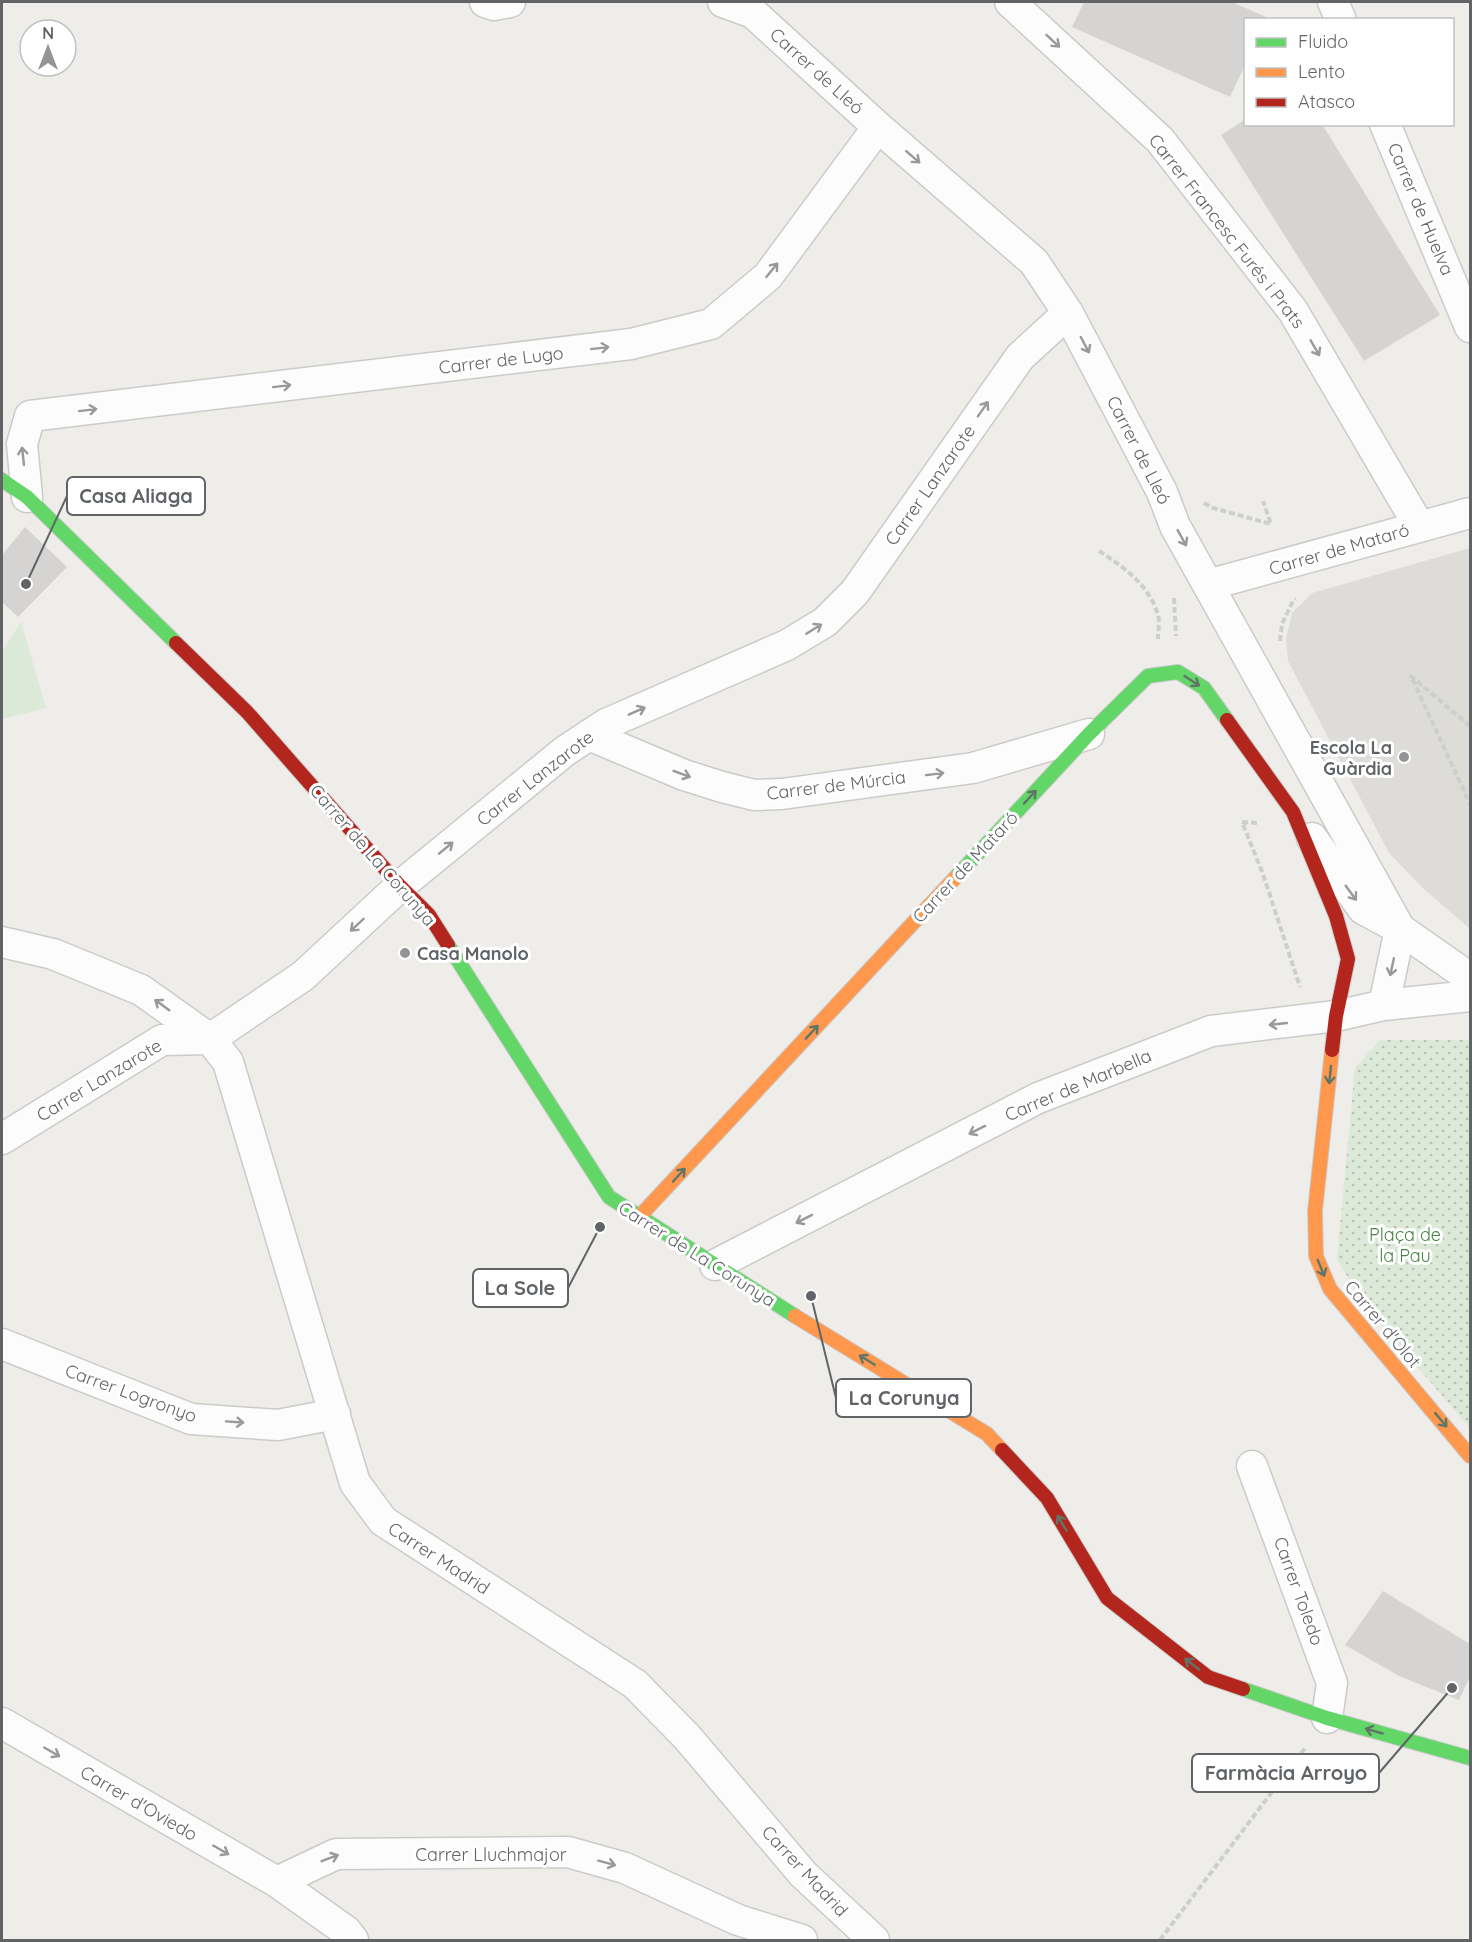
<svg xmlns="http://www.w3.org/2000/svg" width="1472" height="1942" viewBox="0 0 1472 1942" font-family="Quicksand,sans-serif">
<defs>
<pattern id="park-dots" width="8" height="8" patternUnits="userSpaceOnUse" patternTransform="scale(1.5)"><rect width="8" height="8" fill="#dce8d8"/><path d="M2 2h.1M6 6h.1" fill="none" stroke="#b6c0b3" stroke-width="1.8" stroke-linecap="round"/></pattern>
</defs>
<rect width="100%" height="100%" fill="#efedea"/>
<!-- education -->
<path fill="#dedcd9" d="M1470 548V929L1423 888 1389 853 1288 661 1286 639 1292 613 1312 593Z"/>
<!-- green -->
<path fill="#dce8d8" d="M21 622 46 708 2 719V651Z"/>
<!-- park -->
<path fill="url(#park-dots)" d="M1380 1040H1470V1428L1365 1306 1337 1259 1355 1068Z"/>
<!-- building -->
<path fill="#d5d4d3" d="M1084 2H1232L1266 17 1265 20H1246V63L1230 97 1072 27Z
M1246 119V124H1322L1440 315 1364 361 1221 135Z
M25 527 67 567 18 617 2 602V555Z
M1383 1591 1470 1644V1677L1459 1700 1399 1676 1345 1645Z"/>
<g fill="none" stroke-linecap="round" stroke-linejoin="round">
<!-- street casing -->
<g stroke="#cbcbca" stroke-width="33">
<path id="street" d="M485 2 494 5 510 2
M723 2 753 13 878 127 1034 262 1068 313 1162 492 1175 526 1400 929 1384 1005
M1010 2 1160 140 1293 311 1419 526
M1333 2 1341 20
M1385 124 1470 327
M27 497 22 444 30 416 631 344 711 324 768 276 878 127
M1208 585 1470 513
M589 735 684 775 722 787 754 795 782 794 973 768 1089 734
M1312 838 1363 909 1400 929 1470 978
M2 942 53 954 141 990 210 1039 228 1062 355 1483 383 1521 635 1684 687 1737 803 1874 874 1940
M2 1139 162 1040 210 1039 303 976 400 886 565 751 606 724 787 645 825 622 855 592 1020 357 1068 313
M715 1265 1038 1098 1211 1031 1336 1016 1384 1005 1470 996
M2 1344 191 1419 278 1425 335 1414
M1252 1466 1332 1683 1327 1718
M2 1723 277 1882 346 1931 353 1940
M277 1882 336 1854 568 1852 625 1868 738 1920 802 1940"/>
</g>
<!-- fast casing -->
<g stroke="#cbcbca" stroke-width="16">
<path id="fast" d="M2 480 27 497 176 643
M955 878 1089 734 1148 676 1178 672 1204 688 1227 720
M448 945 609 1197 795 1316
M1243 1689 1327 1718 1470 1758"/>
</g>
<!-- slow casing -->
<g stroke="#cbcbca" stroke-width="16">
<path id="slow" d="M1332 1050 1315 1211 1316 1256 1330 1289 1470 1456
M639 1217 955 878
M795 1316 987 1434 1002 1450"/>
</g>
<!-- jam casing -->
<g stroke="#cbcbca" stroke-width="16">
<path id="jam" d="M176 643 247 712 400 886 429 915 448 945
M1227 720 1293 812 1336 916 1348 959 1336 1016 1332 1050
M1002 1450 1047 1498 1107 1598 1208 1677 1243 1689"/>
</g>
<!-- path -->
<path stroke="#cccfcd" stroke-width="4" stroke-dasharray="6 3" stroke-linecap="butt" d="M1204 503 1213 508 1271 524 1263 501
M1099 551C1124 567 1149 585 1158 615 1160 622 1158 631 1158 639
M1174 598 1176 636
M1280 641 1282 624 1293 601 1296 599
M1470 726 1411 676 1470 804
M1257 823 1242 822 1263 874 1300 987
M1160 1940 1306 1747"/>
<!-- street -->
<use href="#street" stroke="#fdfcfc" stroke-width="30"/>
<!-- fast -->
<use href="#fast" stroke="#63d668" stroke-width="14"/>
<!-- slow -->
<use href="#slow" stroke="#ff974d" stroke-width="14"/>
<!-- jam -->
<use href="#jam" stroke="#b3261e" stroke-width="14"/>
</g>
<!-- one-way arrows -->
<defs><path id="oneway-shaft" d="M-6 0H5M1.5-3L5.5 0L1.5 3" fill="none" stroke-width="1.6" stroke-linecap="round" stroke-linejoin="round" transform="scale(1.5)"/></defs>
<g stroke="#97999b">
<use href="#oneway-shaft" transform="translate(1053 41) rotate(43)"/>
<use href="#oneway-shaft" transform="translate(913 157) rotate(41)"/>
<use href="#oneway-shaft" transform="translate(772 270) rotate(-51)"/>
<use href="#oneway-shaft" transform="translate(1085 345) rotate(62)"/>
<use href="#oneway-shaft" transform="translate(600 348) rotate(-7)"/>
<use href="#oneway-shaft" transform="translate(1315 348) rotate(60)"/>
<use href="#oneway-shaft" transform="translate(282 386) rotate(-7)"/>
<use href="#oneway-shaft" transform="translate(983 409) rotate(-55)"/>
<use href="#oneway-shaft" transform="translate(88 410) rotate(-7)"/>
<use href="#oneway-shaft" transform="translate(23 456) rotate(-96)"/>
<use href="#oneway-shaft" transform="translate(1182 538) rotate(61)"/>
<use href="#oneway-shaft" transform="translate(814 629) rotate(-32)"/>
<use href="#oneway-shaft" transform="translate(637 711) rotate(-24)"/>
<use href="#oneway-shaft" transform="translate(682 774) rotate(20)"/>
<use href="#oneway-shaft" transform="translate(935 774) rotate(-7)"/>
<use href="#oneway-shaft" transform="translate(446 848) rotate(-39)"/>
<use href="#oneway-shaft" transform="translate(1351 893) rotate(54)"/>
<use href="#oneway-shaft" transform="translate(357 925) rotate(137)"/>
<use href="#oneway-shaft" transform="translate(1392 967) rotate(102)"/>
<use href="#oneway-shaft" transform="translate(162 1005) rotate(-144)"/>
<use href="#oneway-shaft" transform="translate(1278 1024) rotate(174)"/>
<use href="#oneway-shaft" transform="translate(977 1130) rotate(153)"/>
<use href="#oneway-shaft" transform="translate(804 1219) rotate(153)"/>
<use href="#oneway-shaft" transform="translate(235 1422) rotate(4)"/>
<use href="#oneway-shaft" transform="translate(52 1752) rotate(30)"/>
<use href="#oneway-shaft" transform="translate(221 1850) rotate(30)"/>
<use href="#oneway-shaft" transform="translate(330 1858) rotate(-21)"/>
<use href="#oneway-shaft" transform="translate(607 1863) rotate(15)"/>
</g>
<g stroke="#607567">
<use href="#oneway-shaft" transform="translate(1192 681) rotate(33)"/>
<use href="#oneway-shaft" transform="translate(1030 797) rotate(-47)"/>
<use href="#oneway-shaft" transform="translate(812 1032) rotate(-47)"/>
<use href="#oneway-shaft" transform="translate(1330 1075) rotate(96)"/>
<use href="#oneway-shaft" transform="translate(679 1175) rotate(-47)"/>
<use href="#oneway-shaft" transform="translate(1321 1268) rotate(68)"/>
<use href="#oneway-shaft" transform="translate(867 1360) rotate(-148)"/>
<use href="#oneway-shaft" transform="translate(1441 1420) rotate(50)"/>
<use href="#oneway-shaft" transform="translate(1062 1523) rotate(-121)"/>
<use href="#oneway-shaft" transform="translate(1192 1664) rotate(-142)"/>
<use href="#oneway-shaft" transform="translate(1374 1731) rotate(-164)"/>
</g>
<!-- markers -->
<g fill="#929495" stroke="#fff" stroke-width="2">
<circle cx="1404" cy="757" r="6"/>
<circle cx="405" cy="953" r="6"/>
</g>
<g text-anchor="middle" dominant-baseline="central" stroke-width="6" stroke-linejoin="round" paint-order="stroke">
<!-- street labels -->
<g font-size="18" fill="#606467" stroke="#fff">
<text transform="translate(817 71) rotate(42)">Carrer de Lleó</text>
<text transform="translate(1421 209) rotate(67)">Carrer de Huelva</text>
<text transform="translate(1227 231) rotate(52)">Carrer Francesc Furés i Prats</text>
<text transform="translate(501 360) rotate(-7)">Carrer de Lugo</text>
<text transform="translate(1139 450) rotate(63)">Carrer de Lleó</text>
<text transform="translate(930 485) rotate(-55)">Carrer Lanzarote</text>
<text transform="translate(1339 549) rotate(-16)">Carrer de Mataró</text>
<text transform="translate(535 778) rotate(-38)">Carrer Lanzarote</text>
<text transform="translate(836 785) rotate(-7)">Carrer de Múrcia</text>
<text transform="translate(373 855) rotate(49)">Carrer de La Corunya</text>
<text transform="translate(965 867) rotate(-47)">Carrer de Mataró</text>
<text transform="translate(99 1080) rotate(-31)">Carrer Lanzarote</text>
<text transform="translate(1078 1085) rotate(-23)">Carrer de Marbella</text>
<text transform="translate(697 1254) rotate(32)">Carrer de La Corunya</text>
<text transform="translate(1383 1324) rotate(50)">Carrer d'Olot</text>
<text transform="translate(131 1393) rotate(20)">Carrer Logronyo</text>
<text transform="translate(439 1558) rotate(33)">Carrer Madrid</text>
<text transform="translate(1299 1591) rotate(70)">Carrer Toledo</text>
<text transform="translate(139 1803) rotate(30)">Carrer d'Oviedo</text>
<text x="491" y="1854">Carrer Lluchmajor</text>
<text transform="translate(805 1871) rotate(47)">Carrer Madrid</text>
</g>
<!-- poi labels -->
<g font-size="18" font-weight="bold" fill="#606467" stroke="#fff" text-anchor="end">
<text x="1392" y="747">Escola La<tspan x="1392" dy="21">Guàrdia</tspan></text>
<text x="417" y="953" text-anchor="start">Casa Manolo</text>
</g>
<!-- park labels -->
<g font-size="18" fill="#468442" stroke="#fff">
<text x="1405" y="1234">Plaça de<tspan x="1405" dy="21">la Pau</tspan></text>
</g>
</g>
<!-- callouts -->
<path fill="none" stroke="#606467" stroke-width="2" d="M26 584L67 496M600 1227L568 1288M811 1296L836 1398M1452 1688L1379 1773"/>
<g fill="#606467" stroke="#fff" stroke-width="2">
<circle cx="26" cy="584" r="6"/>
<circle cx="600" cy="1227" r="6"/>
<circle cx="811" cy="1296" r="6"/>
<circle cx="1452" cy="1688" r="6"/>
</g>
<g fill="#fff" stroke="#606467" stroke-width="2">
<rect x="67" y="477" width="138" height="38" rx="6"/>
<rect x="473" y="1269" width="95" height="38" rx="6"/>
<rect x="836" y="1379" width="135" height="38" rx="6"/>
<rect x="1192" y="1754" width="187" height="38" rx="6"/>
</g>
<g font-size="20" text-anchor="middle" font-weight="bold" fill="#606467">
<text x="136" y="503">Casa Aliaga</text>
<text x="520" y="1295">La Sole</text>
<text x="904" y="1405">La Corunya</text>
<text x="1286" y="1780">Farmàcia Arroyo</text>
</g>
<!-- border -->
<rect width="1472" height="1942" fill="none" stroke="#606467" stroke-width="6"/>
<!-- legend -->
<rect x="1244" y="18" width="210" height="108" fill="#ffffff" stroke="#bfc1c2" stroke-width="1.5"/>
<rect x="1256" y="38" width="30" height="9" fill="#63d668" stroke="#bfc1c2" stroke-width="1.5"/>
<text x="1298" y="48" font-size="18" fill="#606467">Fluido</text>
<rect x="1256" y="68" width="30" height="9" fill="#ff974d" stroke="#bfc1c2" stroke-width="1.5"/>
<text x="1298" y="78" font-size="18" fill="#606467">Lento</text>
<rect x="1256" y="98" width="30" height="9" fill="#b3261e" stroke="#bfc1c2" stroke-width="1.5"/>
<text x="1298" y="108" font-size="18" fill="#606467">Atasco</text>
<!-- north arrow -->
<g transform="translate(48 48)"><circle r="28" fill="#ffffff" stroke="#bfc1c2" stroke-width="1.5"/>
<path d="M0-4.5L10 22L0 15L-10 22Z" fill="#929495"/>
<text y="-9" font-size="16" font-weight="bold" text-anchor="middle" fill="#606467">N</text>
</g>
</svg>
